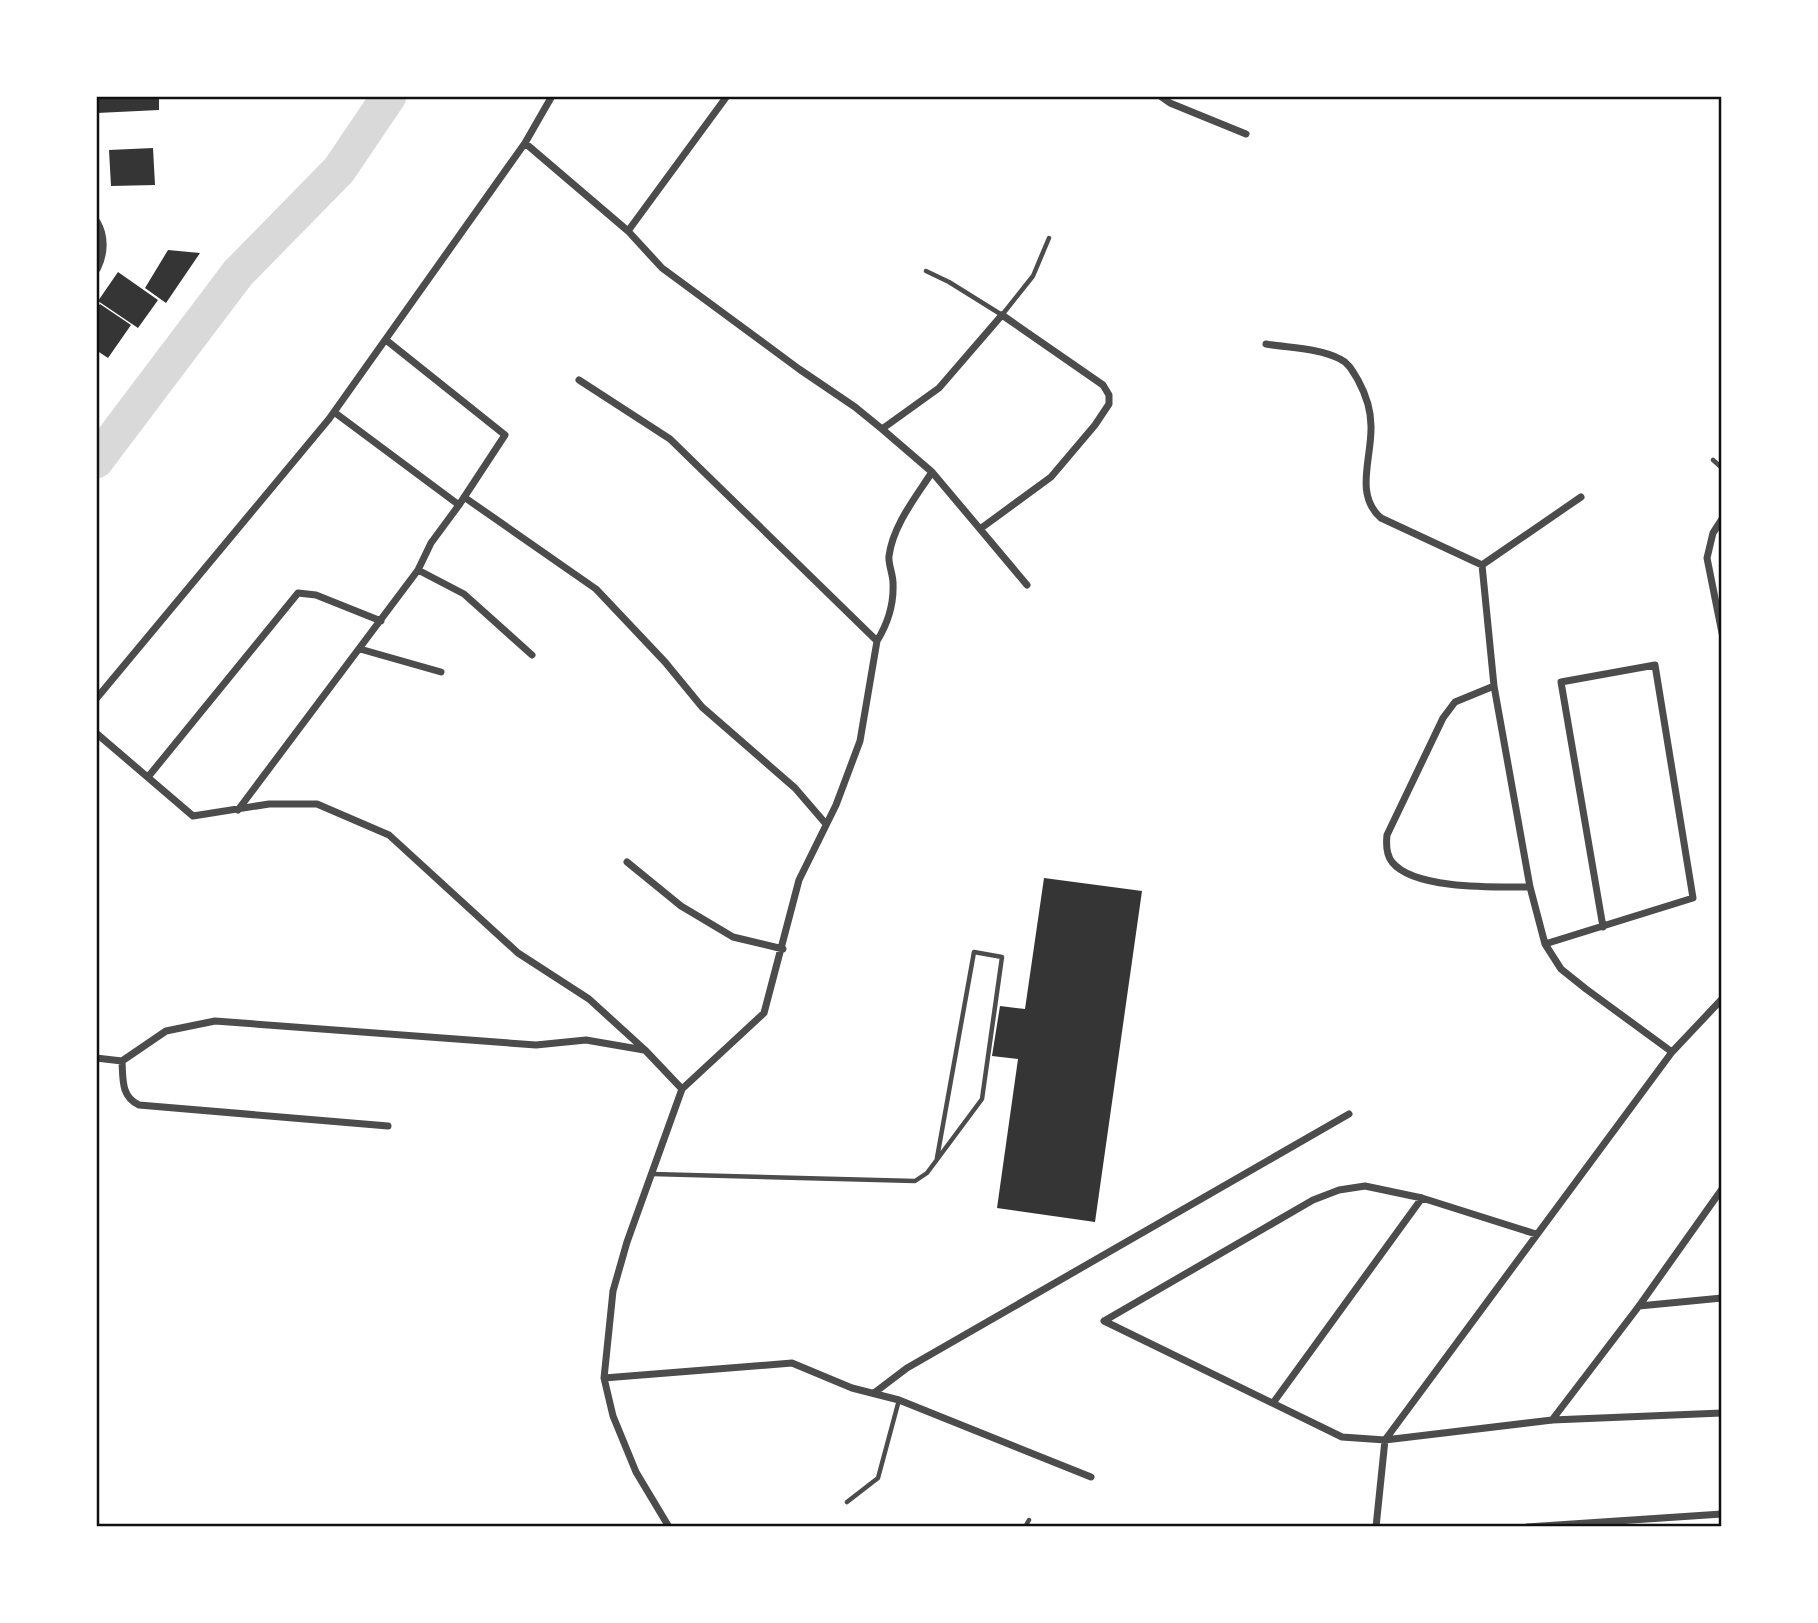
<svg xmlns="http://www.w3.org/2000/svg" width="1818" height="1623" viewBox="0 0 1818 1623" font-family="Quicksand,sans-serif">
<rect width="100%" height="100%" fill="#fff"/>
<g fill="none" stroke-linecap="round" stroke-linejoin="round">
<!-- river -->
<path stroke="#d9d9d9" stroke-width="35" d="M96 461 238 273 339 170 389 96"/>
</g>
<!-- building -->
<path fill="#353535" d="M96 96H159V110L97 113Z
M153 148 155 185 111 186 109 150Z
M168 250 200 253 166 303 145 288Z
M118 272 158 300 138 328 98 301Z
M100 304 131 325 108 358 96 350V309Z
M1044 878 1142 891 1095 1222 997 1208 1018 1059 992 1056 1000 1006 1025 1009Z"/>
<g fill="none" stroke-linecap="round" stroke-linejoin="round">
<!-- service -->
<path stroke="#4c4c4c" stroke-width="4.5" d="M926 271 949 282 1002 315 1033 276 1049 238
M1713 460 1722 468
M652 1174 915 1181 927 1173 982 1099 1002 957 974 952 937 1158
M847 1502 878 1478 899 1400
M1025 1527 1029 1520"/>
<!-- minor -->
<path stroke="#4c4c4c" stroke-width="7" d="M727 96 628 231 662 268 799 369 855 407 882 429 932 472 980 529 1051 477 1095 425 1109 404V395L1103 385 1002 315 939 388 882 429
M1160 96 1170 103 1246 134
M525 143 628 231
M386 340 505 435 459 505
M1266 344C1289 348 1319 348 1340 359 1349 363 1353 372 1358 380 1365 393 1371 411 1371 426 1372 458 1354 495 1381 518L1482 565 1494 686 1530 887 1545 944 1561 969 1586 989 1672 1052
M579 380 670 439 877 641 860 741 836 805 799 880 764 1013 682 1089
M334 412 459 505 431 543 418 570
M464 497 596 589 665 662 702 707 795 788 826 824
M1722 519 1713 533 1707 558 1722 633
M980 529 1027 585
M1482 565 1581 497
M877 641C888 623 894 604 893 583 893 574 888 564 889 556 893 525 916 497 932 472
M360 649 441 672
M1494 686 1455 702 1443 718 1387 835C1386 844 1386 854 1392 862 1414 890 1497 887 1530 887
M96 699 329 419 525 143 552 96
M96 733 193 816 269 804H317L389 835 518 953 589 999 645 1050 682 1089 627 1242 613 1291 604 1378 613 1416 636 1472 669 1527
M148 777 298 593 316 595 381 621
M238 810 418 570 464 594 532 655
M627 862 681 906 733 937 783 949
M1545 944 1693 898 1655 665 1561 682 1603 927
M96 1058 122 1061 166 1031 215 1021 536 1045 586 1040 644 1050
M122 1061C123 1079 121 1097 139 1105L388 1126
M1639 1306 1722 1298
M1104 1321 1342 1437 1385 1440 1552 1420 1722 1413
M1104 1321 1313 1200 1339 1190 1365 1186 1422 1198 1536 1234
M604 1378 792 1363 852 1388 899 1400 1091 1477
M874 1393 907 1368 1349 1114
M1273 1403 1422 1198
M1552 1420 1639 1306 1722 1189
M1376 1527 1385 1440 1672 1052 1722 999
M1527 1527 1722 1514"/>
<!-- tertiary -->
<path stroke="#4c4c4c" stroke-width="10" d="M96 223C104 237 103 254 96 268"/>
</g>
<!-- border -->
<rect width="1818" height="1623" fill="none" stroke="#ffffff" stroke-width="196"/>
<rect x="98" y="98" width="1622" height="1427" fill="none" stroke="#111" stroke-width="2.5"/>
</svg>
